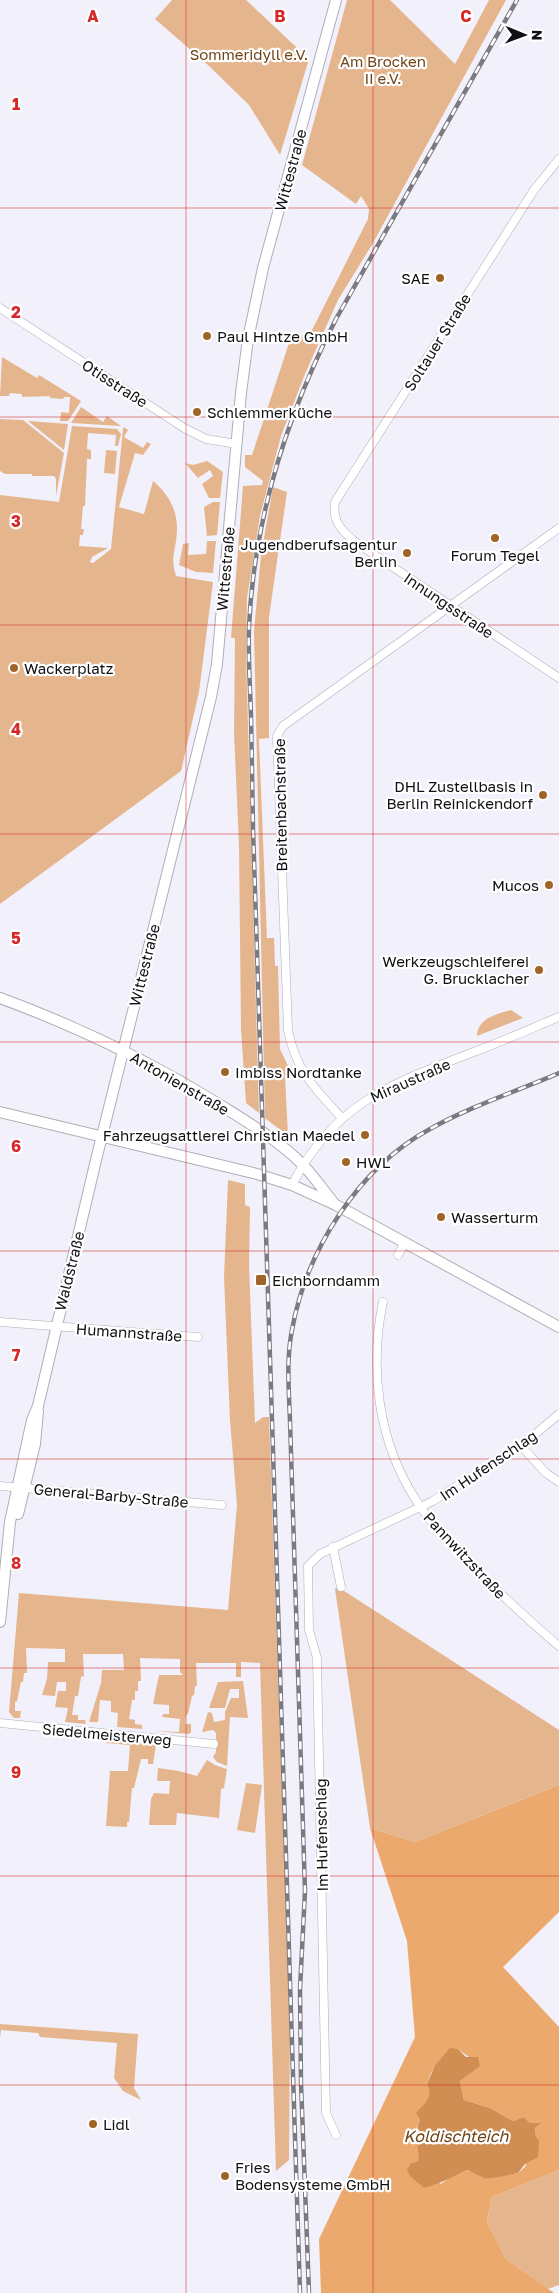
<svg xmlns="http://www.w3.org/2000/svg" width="559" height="2293" viewBox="0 0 559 2293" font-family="'Golos Text',sans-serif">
<rect width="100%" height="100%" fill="#f2f0fa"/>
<!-- green -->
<path fill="#e5b68e" d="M172 0H246L309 59 280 155 249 105 208 65 155 19Z
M347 0H390L455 64 489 0H506L373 243 338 300 305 374 281 436 260 516 247 598 246 653 259 1113 246 1103 241 1029 239 845 234 733 235 638H231L243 486 262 485 263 481 245 467V455H252L292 334 306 337 310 334 368 219 369 209 361 196 356 204 302 165Z
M2 357 37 378 39 375 81 401 68 421H60L61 412 69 413 70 397H64L63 399 50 398V396L22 397V394L10 393 9 396H0Z
M81 407 103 422 107 416 121 426 71 423Z
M0 419 23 420 64 453 56 496V479L54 476H32V474H5L0 471Z
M28 421 68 424 64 450Z
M72 426 117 429 121 434 118 446H115L116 435 88 433 87 449 91 450V459H87L85 506H83L81 529H84L83 535H80L79 546 108 548 92 557 90 562 93 563 111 549 123 429 124 427 128 430 124 437 143 448 147 442 151 444 143 455 135 453 119 507 144 514 153 481C172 497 180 516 176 541 174 555 171 561 176 576L213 582 199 692 181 771 0 904V495L59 502Z
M106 450 117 451 115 474 104 473Z
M207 461 223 472 220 498H209L202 484 213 476 210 470 198 478 185 463 193 465Z
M273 487 287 492 269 617V738L259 739 267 938H274L275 966H278L280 1049 292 1074 285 1076 288 1136 265 1118 254 631 261 555Z
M213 502H220L217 535 207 536 204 507Z
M207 541H216L213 573 196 572 179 565 183 544 189 543 188 555 206 554Z
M511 1010 523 1018 477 1036C477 1019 496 1014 511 1010Z
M228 1180 245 1184V1205L250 1207 249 1265 255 1423 263 1417H269L290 2025 289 2160 276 2171 260 1663 241 1662V1677H236V1663H196L197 1686H195L194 1695 192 1696 188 1714 186 1715 185 1724H191V1732L189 1734 154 1731 179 1732 180 1719 162 1717 163 1714H169V1705L153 1704 159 1675H183L180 1672V1659L140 1658 141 1681H138V1691H135V1700H132L129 1719 135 1720V1724L142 1725V1729L117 1727 118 1713 111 1712V1701L100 1700 98 1722H89L101 1683 102 1670H124L123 1654H83L84 1676 81 1677 78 1696H75L72 1715H78V1720H85L86 1724 65 1722 68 1708 55 1707 58 1691H66V1682H57L55 1696 42 1695 47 1679 48 1662H65V1649L26 1648 27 1673H24L23 1682H21L17 1701 15 1702V1711H21L20 1718H14L9 1712 19 1593 228 1610 237 1505 230 1420 224 1277Z
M338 1587 559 1730V1785L415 1842 370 1828 335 1589Z
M243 1681 248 1718 230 1717 227 1766 217 1762 213 1757 216 1752V1733L213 1730 202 1732 208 1712 212 1713 214 1722 225 1720V1712L231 1698H239V1689H230L225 1708H209L218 1682Z
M106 1740 156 1745 153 1764H148V1759H141L134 1788H132L129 1822H127V1827L106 1826 110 1771H128L130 1745 106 1743Z
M207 1760 215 1765 227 1769 224 1788 221 1789 219 1818 177 1813 176 1825H149L151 1799 154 1793 169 1794 170 1781H157L158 1768 179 1771 197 1776Z
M246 1783 262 1785 255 1833 237 1830Z
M0 2024 138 2034 134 2088 141 2100 123 2091 114 2078 117 2043 40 2037 38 2033 1 2030 0 2038Z
M559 2170V2285L548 2289 506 2259 487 2222 492 2197Z"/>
<!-- forest -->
<path fill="#eca96d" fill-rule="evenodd" d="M559 1785V1912L503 1967 559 2027V2170L492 2197 487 2222 506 2259 554 2293H321L319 2239 415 2037 407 1941 370 1828 415 1842ZM458 2049 480 2065 460 2081 464 2100 490 2108 513 2121 524 2117 530 2123H540L535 2128 536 2137 525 2167 518 2173 485 2179 469 2170 450 2177 441 2184 411 2163 418 2161 419 2151 416 2129 430 2096 431 2091 427 2084C434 2064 438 2057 458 2049Z"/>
<!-- water -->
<path fill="#d08e52" d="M450 2048 458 2049 466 2057H478L480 2066 460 2081 464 2100 490 2108 513 2121 524 2117 530 2123H541L535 2128 536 2137 539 2140 538 2157 525 2164 518 2173 499 2177 485 2179 468 2170C453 2176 440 2184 424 2188L410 2176 407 2170 411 2163 418 2161C420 2147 413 2133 420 2120L416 2113C425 2103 434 2096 427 2084L435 2065Z"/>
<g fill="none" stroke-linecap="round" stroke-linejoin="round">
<!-- street casing -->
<g stroke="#b0adb7" stroke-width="9">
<path id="street" d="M559 159 534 190 335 502C332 521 341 530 354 541L559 678
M0 308 184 428 206 439 237 444
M342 1118C315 1089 296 1071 288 1030L277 736 283 726 559 528
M292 1185C334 1103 391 1084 471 1053 501 1042 530 1029 559 1017
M398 1255 405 1242
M383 1302C369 1368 378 1442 416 1500 433 1527 457 1551 480 1574 506 1599 531 1623 559 1646
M0 1322 198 1337
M521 1446 546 1473 559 1482
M0 1486 222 1505
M333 1547 341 1587
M0 1723 214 1744
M336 2135 326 2113 317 1658 309 1630 308 1566 320 1554 433 1501 521 1446 559 1414"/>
</g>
<!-- secondary casing -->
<g stroke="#b0adb7" stroke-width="12">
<path id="secondary" d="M0 998C79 1027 151 1062 222 1106 249 1123 279 1141 302 1164 313 1175 323 1190 333 1202
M0 1112 257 1174 292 1185 336 1205 559 1327
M18 1514 35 1444 38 1411
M0 1622 10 1522 32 1420 38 1406 96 1160 211 697 217 664 241 393 248 339 263 268 336 0"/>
</g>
<!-- street -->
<use href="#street" stroke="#fff" stroke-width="8"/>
<!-- secondary -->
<use href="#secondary" stroke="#fff" stroke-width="10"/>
<!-- rail casing -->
<g stroke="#7c7a81" stroke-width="4.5">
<path id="rail" d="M300 2293 253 828C252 790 252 753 251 715 250 686 248 656 249 627 254 518 286 417 336 319L517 0
M309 2293 301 2083 300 1989 305 1891 290 1421C289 1391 286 1360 292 1330 306 1251 358 1168 430 1129 469 1107 517 1091 559 1073"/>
</g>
<!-- rail -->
<use href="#rail" stroke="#fff" stroke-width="2.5" stroke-dasharray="8" stroke-linecap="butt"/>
</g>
<!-- grid -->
<path fill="none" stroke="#d62828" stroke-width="1" stroke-opacity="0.55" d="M186 0V2293M373 0V2293M0 208H559M0 417H559M0 625H559M0 834H559M0 1042H559M0 1251H559M0 1459H559M0 1668H559M0 1876H559M0 2085H559"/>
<!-- markers -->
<g fill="#a16427" stroke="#fff" stroke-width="2">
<circle cx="440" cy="278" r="5"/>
<circle cx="207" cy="336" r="5"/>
<circle cx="197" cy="412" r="5"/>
<circle cx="495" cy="538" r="5"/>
<circle cx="407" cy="553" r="5"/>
<circle cx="14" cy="668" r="5"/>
<circle cx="543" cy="795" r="5"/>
<circle cx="549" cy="885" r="5"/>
<circle cx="539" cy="970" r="5"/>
<circle cx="225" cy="1072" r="5"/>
<circle cx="365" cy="1135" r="5"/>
<circle cx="346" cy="1162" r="5"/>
<circle cx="441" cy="1217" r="5"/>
<rect x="255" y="1274" width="12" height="12" rx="2.5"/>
<circle cx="93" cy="2124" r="5"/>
<circle cx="225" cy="2176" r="5"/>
</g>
<g text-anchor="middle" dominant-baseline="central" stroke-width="4.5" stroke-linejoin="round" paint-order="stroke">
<!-- park labels -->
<g font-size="15" fill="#714518" stroke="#fff">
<text x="249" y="54">Sommeridyll e.V.</text>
<text x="383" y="61">Am Brocken<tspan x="383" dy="17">II e.V.</tspan></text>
</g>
<!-- street labels -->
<g font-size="15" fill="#100f13" stroke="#fff">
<text transform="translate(290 170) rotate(-75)">Wittestraße</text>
<text transform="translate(437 342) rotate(-58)">Soltauer Straße</text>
<text transform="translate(115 383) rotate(33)">Otisstraße</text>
<text transform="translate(225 569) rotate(-85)">Wittestraße</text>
<text transform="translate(449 605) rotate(34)">Innungsstraße</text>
<text transform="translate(280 805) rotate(-91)">Breitenbachstraße</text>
<text transform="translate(144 965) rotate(-76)">Wittestraße</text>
<text transform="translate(410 1080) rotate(-24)">Miraustraße</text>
<text transform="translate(180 1083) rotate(30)">Antonienstraße</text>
<text transform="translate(69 1271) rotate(-76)">Waldstraße</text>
<text transform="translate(129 1332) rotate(4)">Humannstraße</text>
<text transform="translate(488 1465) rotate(-34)">Im Hufenschlag</text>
<text transform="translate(111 1495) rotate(5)">General-Barby-Straße</text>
<text transform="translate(465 1555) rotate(47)">Pannwitzstraße</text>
<text transform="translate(107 1734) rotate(5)">Siedelmeisterweg</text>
<text transform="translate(321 1835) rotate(-91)">Im Hufenschlag</text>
</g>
<!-- poi labels -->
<g font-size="15" fill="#100f13" stroke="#fff" text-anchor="start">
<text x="430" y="278" text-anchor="end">SAE</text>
<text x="217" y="336">Paul Hintze GmbH</text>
<text x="207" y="412">Schlemmerküche</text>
<text x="397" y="544" text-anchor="end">Jugendberufsagentur<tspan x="397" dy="17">Berlin</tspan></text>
<text x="495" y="555" text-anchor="middle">Forum Tegel</text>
<text x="24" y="668">Wackerplatz</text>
<text x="533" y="786" text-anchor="end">DHL Zustellbasis in<tspan x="533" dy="17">Berlin Reinickendorf</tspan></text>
<text x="539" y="885" text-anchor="end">Mucos</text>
<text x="529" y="961" text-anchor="end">Werkzeugschleiferei<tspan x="529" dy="17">G. Brucklacher</tspan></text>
<text x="235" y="1072">Imbiss Nordtanke</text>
<text x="355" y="1135" text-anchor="end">Fahrzeugsattlerei Christian Maedel</text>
<text x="356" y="1162">HWL</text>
<text x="451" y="1217">Wasserturm</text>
<text x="272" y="1280">Eichborndamm</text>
<text x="103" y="2124">Lidl</text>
<text x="235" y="2167">Fries<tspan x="235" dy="17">Bodensysteme GmbH</tspan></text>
</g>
<!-- water labels -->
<g font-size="16" font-style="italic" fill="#6f4316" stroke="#fff">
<text x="456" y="2136">Koldischteich</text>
</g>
</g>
<g font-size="16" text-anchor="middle" font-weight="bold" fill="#d62828" stroke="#fff" stroke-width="4.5" stroke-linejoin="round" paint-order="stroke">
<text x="93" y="22">A</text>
<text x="280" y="22">B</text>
<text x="466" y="22">C</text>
<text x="16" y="110">1</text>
<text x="16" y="318">2</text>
<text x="16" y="527">3</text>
<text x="16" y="735">4</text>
<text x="16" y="944">5</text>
<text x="16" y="1152">6</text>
<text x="16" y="1361">7</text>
<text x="16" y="1569">8</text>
<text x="16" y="1778">9</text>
</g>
<!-- north arrow -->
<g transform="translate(524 35) rotate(91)" stroke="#ffffff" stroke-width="4" paint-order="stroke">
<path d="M0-4L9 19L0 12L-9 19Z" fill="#100f13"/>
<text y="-8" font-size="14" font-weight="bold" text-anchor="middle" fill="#100f13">N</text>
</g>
</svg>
